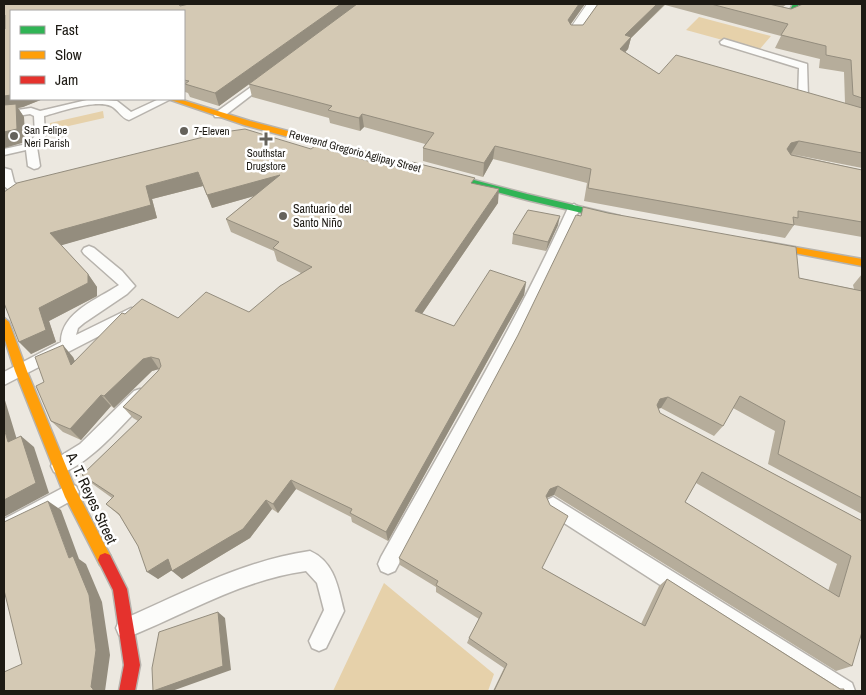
<svg xmlns="http://www.w3.org/2000/svg" width="866" height="695" viewBox="0 0 866 695" font-family="'Archivo Narrow',sans-serif">
<rect width="100%" height="100%" fill="#ece8e0"/>
<!-- green -->
<path fill="#e6d1aa" d="M699 17 771 36 759 50 686 30Z
M103 111 104 118 51 130 50 123Z
M384 583 494 674 488 691H333Z"/>
<g fill="none" stroke-linecap="round" stroke-linejoin="round">
<!-- lane casing -->
<g stroke="#b7b3ad" stroke-width="3">
<path id="lane" d="M724 39 807 64 808 98 818 102V106H810L798 99 799 68 721 44 720 42Z
M268 75 273 78 271 80 223 117H215L214 115 215 113Z
M91 99 117 101 131 112 159 99H171L129 120C121 118 118 109 111 106 95 99 60 112 44 116L45 137 37 147 40 166 38 168 34 169 28 166 26 150 4 155V149L27 144 35 136 34 116 30 114 4 118V112L31 108 40 111Z
M4 168 11 170 14 182 23 190 21 193H13L4 186Z
M574 204 580 208C526 332 458 451 395 571L388 574 381 571 378 564 381 557C445 442 514 328 568 208Z
M89 246 94 248 122 271 135 286 127 294 84 323 78 328 76 335 131 308 136 309 138 313 136 317 4 385V372L61 342C61 312 98 299 119 285L84 254 82 251 84 248Z
M140 389 146 391 148 396 146 401C120 426 94 461 60 474L54 472 51 466 54 460 80 444 134 391Z
M70 484 76 486 79 492 76 498 4 538V519Z
M553 497 852 683 855 691H825L547 512 544 506 547 500Z
M310 551C335 562 338 588 344 611L326 648 319 651 312 648 309 641 324 610 317 583 306 571C241 580 186 614 126 638L119 635 116 628 119 621C182 594 241 561 310 551Z"/>
</g>
<!-- street casing -->
<g stroke="#b7b3ad" stroke-width="2">
<path id="street" d="M587 4H603L593 14 581 36H569L567 33Z"/>
</g>
<!-- fast casing -->
<g stroke="#b7b3ad" stroke-width="3">
<path id="fast" d="M736 4H747L785 12 790 10 793 4H799L795 12 786 16Z
M398 160 527 194 620 216 625 219 620 222 527 200 395 165V161Z"/>
</g>
<!-- slow casing -->
<g stroke="#b7b3ad" stroke-width="3">
<path id="slow" d="M168 99H179L250 121 401 161 402 163 398 166 244 125Z
M761 241 862 259V266L758 246 756 244Z
M4 318 9 322 27 371 75 488 110 555 112 560 110 565 105 567 100 565 65 497 15 371 4 337Z"/>
</g>
<!-- jam casing -->
<g stroke="#b7b3ad" stroke-width="3">
<path id="jam" d="M105 553 110 555 127 589 140 665 135 691H119L124 665 113 590 98 560 100 555Z"/>
</g>
<!-- lane -->
<use href="#lane" fill="#fcfcfa" fill-rule="evenodd"/>
<!-- street -->
<use href="#street" fill="#fcfcfa" fill-rule="evenodd"/>
<!-- fast -->
<use href="#fast" fill="#30b455" fill-rule="evenodd"/>
<!-- slow -->
<use href="#slow" fill="#ff9f0a" fill-rule="evenodd"/>
<!-- jam -->
<use href="#jam" fill="#e5322d" fill-rule="evenodd"/>
</g>
<!-- wall -->
<path fill="#b6ad9b" fill-rule="evenodd" d="M4 4H585L571 24V25H583L598 4H787L783 7 791 9 862 4V168L791 154 862 170V237L794 225 785 238 584 201 587 183 493 159 483 177 423 161V148L425 144 364 127 360 131 330 123 329 118 252 97 249 84 262 75 219 106 190 97 188 93 185 92 184 88V11H11V99H43L23 107 18 108 24 117 25 142 4 148ZM665 5 781 36 775 48 820 59 819 68 844 72 845 103 659 74 625 52 628 49 631 38Z
M311 149 382 165 474 184 498 203 422 314 454 326 526 282 524 295 388 541 352 522 351 517 296 489 278 513 272 509 250 538 182 579 172 570 158 579 120 516 106 504 112 498 94 485 82 475 138 421 133 418 123 407 158 371 159 369 152 371 114 408 111 406 81 440 63 432 51 421 44 382 73 357 75 362 125 314 178 318 249 312 301 273 277 261 274 251 231 232 226 219 254 196 212 208 203 186 152 199 157 218 61 245 88 274 97 287V296L49 321 56 342 31 354 4 192Z
M558 225 546 251 512 244 513 234Z
M862 274V514L768 464 775 431 733 408 723 426 714 436 661 408 658 409 660 413 862 521 852 666 836 671 554 495 547 498 542 568 641 624 659 586 667 579 844 691H493L504 668 467 643 469 638 479 619 436 592V587L400 565 399 558 799 278 854 289 853 285ZM696 483 837 564 828 591 685 502Z"/>
<!-- shaded-wall -->
<path fill="#948d7e" d="M341 4H359L219 106 215 93Z
M579 4H585L565 32 568 20Z
M657 4H665L631 38 628 49 617 61 620 49 625 35Z
M5 15 11 26 4 30V16Z
M11 95V99H43L23 107 18 108 24 117 25 142 4 148V96Z
M362 114 364 127 360 131 359 118Z
M799 141 791 154 783 156 787 149 791 143Z
M495 146 493 159 483 177 484 163Z
M198 172 203 186 152 199 157 218 59 246 50 233 146 186Z
M280 175 283 188 212 208 207 195Z
M499 189 498 203 415 324V311Z
M560 216 558 225 546 251 548 242Z
M88 274 97 287V296L49 321 56 342 31 354 19 342 39 308Z
M526 282 524 295 388 541 386 532Z
M63 345 73 357 82 377 71 365Z
M151 357 159 369 152 371 114 408 104 396 143 359Z
M101 395 111 406 81 440 70 429Z
M4 397 21 453 8 442 4 428Z
M668 397 661 408 653 410 660 399Z
M21 436 34 447 49 493 4 517V500Z
M291 480 296 489 278 513 273 504Z
M558 486 554 495 546 498V496L550 489Z
M266 500 272 509 250 538 182 579 172 571Z
M48 501 61 510 79 559 86 564 102 602 110 655 105 691H106H93L91 687 69 558Z
M168 559 177 567 158 579 147 572Z
M218 612 225 618 231 670 172 691H153Z"/>
<!-- building -->
<path fill="#d4c9b4" stroke="#948d7e" fill-rule="evenodd" d="M4 4H179L180 6 189 4H341L215 93 185 84 189 81 184 80V11H11V95L4 96V29H5V15L4 16Z
M357 4H579L568 20 571 25H583L598 4H657L625 35 631 37 620 49 659 74 676 55 862 108V153L799 141 791 143 787 149 791 155 862 170V222L798 211V218L793 217 794 225 588 188 591 169 495 146 484 163 423 148 434 133 362 114 359 118 328 110 332 106 249 84Z
M711 4H769L791 9 803 4H862V98L853 95 851 60 826 55V46L781 35 788 24Z
M16 104 17 129 4 132V105Z
M245 129 311 149 315 146 382 165 384 163 406 170 412 162 475 178 471 183 499 189 415 311 454 326 490 270 526 282 386 532 350 513 352 509 291 480 273 504 266 500 243 529 172 571 168 559 147 572 138 546 119 514 106 504 114 496 82 475 142 417 123 407 158 371 161 366 159 359 151 357 143 359 104 396 101 395 70 429 51 421 36 386 44 382 35 357 63 345 71 365 122 313 125 314 142 299 178 318 206 292 249 312 280 286 312 267 273 248 279 242 226 219 280 175 207 195 198 172 146 186 151 205 50 233 88 274V283L39 308 46 330 19 342 4 303V192L17 183 224 132Z
M583 207 608 213 796 247 799 278 862 291V498L778 454 785 421 740 396 723 426 668 397 660 399 657 405 660 413 862 521V632L852 666 558 486 550 489 546 496 550 505 568 516 542 568 645 626 667 579 840 689H844V691H494L507 664 469 638 482 613 436 585 438 581 399 558 518 335 576 215 581 216ZM702 472 851 556 839 597 685 502Z
M528 210 560 216 548 242 513 234Z
M4 428 8 442 21 436 36 483 4 500Z
M48 501 69 558 73 556 89 595 96 650 91 687 93 689V691H4V672L22 664 4 590V522Z
M218 612 223 666 153 691 152 668 159 632Z"/>
<!-- markers -->
<g fill="#65625b" stroke="#fff" stroke-width="2">
<circle cx="184" cy="131" r="5"/>
<circle cx="14" cy="136" r="5"/>
<path d="M263.5 131.5h5v5h5v5h-5v5h-5v-5h-5v-5h5z"/>
<circle cx="283" cy="216" r="5"/>
</g>
<g text-anchor="middle" dominant-baseline="central" stroke-width="5" stroke-linejoin="round" paint-order="stroke">
<!-- far-poi labels -->
<g font-size="11" fill="#1d1a14" stroke="#fff" text-anchor="start">
<text x="24" y="130">San Felipe<tspan x="24" dy="13">Neri Parish</tspan></text>
<text x="194" y="131">7-Eleven</text>
<text x="266" y="153" text-anchor="middle">Southstar<tspan x="266" dy="13">Drugstore</tspan></text>
</g>
<!-- far-street labels -->
<g font-size="11" fill="#1d1a14" stroke="#fff">
<text transform="translate(355 151) rotate(15)">Reverend Gregorio Aglipay Street</text>
</g>
<!-- poi labels -->
<g font-size="12" fill="#1d1a14" stroke="#fff" text-anchor="start">
<text x="293" y="209">Santuario del<tspan x="293" dy="14">Santo Niño</tspan></text>
</g>
<!-- near-street labels -->
<g font-size="15" fill="#1d1a14" stroke="#fff">
<text transform="translate(92 498) rotate(65)">A. T. Reyes Street</text>
</g>
</g>
<!-- border -->
<rect width="866" height="695" fill="none" stroke="#1d1a14" stroke-width="10"/>
<!-- legend -->
<rect x="10" y="10" width="175" height="90" fill="#ffffff" stroke="#a5a3a1"/>
<rect x="20" y="26" width="25" height="8" fill="#30b455" stroke="#a5a3a1"/>
<text x="55" y="35" font-size="15" fill="#1d1a14">Fast</text>
<rect x="20" y="51" width="25" height="8" fill="#ff9f0a" stroke="#a5a3a1"/>
<text x="55" y="60" font-size="15" fill="#1d1a14">Slow</text>
<rect x="20" y="76" width="25" height="8" fill="#e5322d" stroke="#a5a3a1"/>
<text x="55" y="85" font-size="15" fill="#1d1a14">Jam</text>
</svg>
